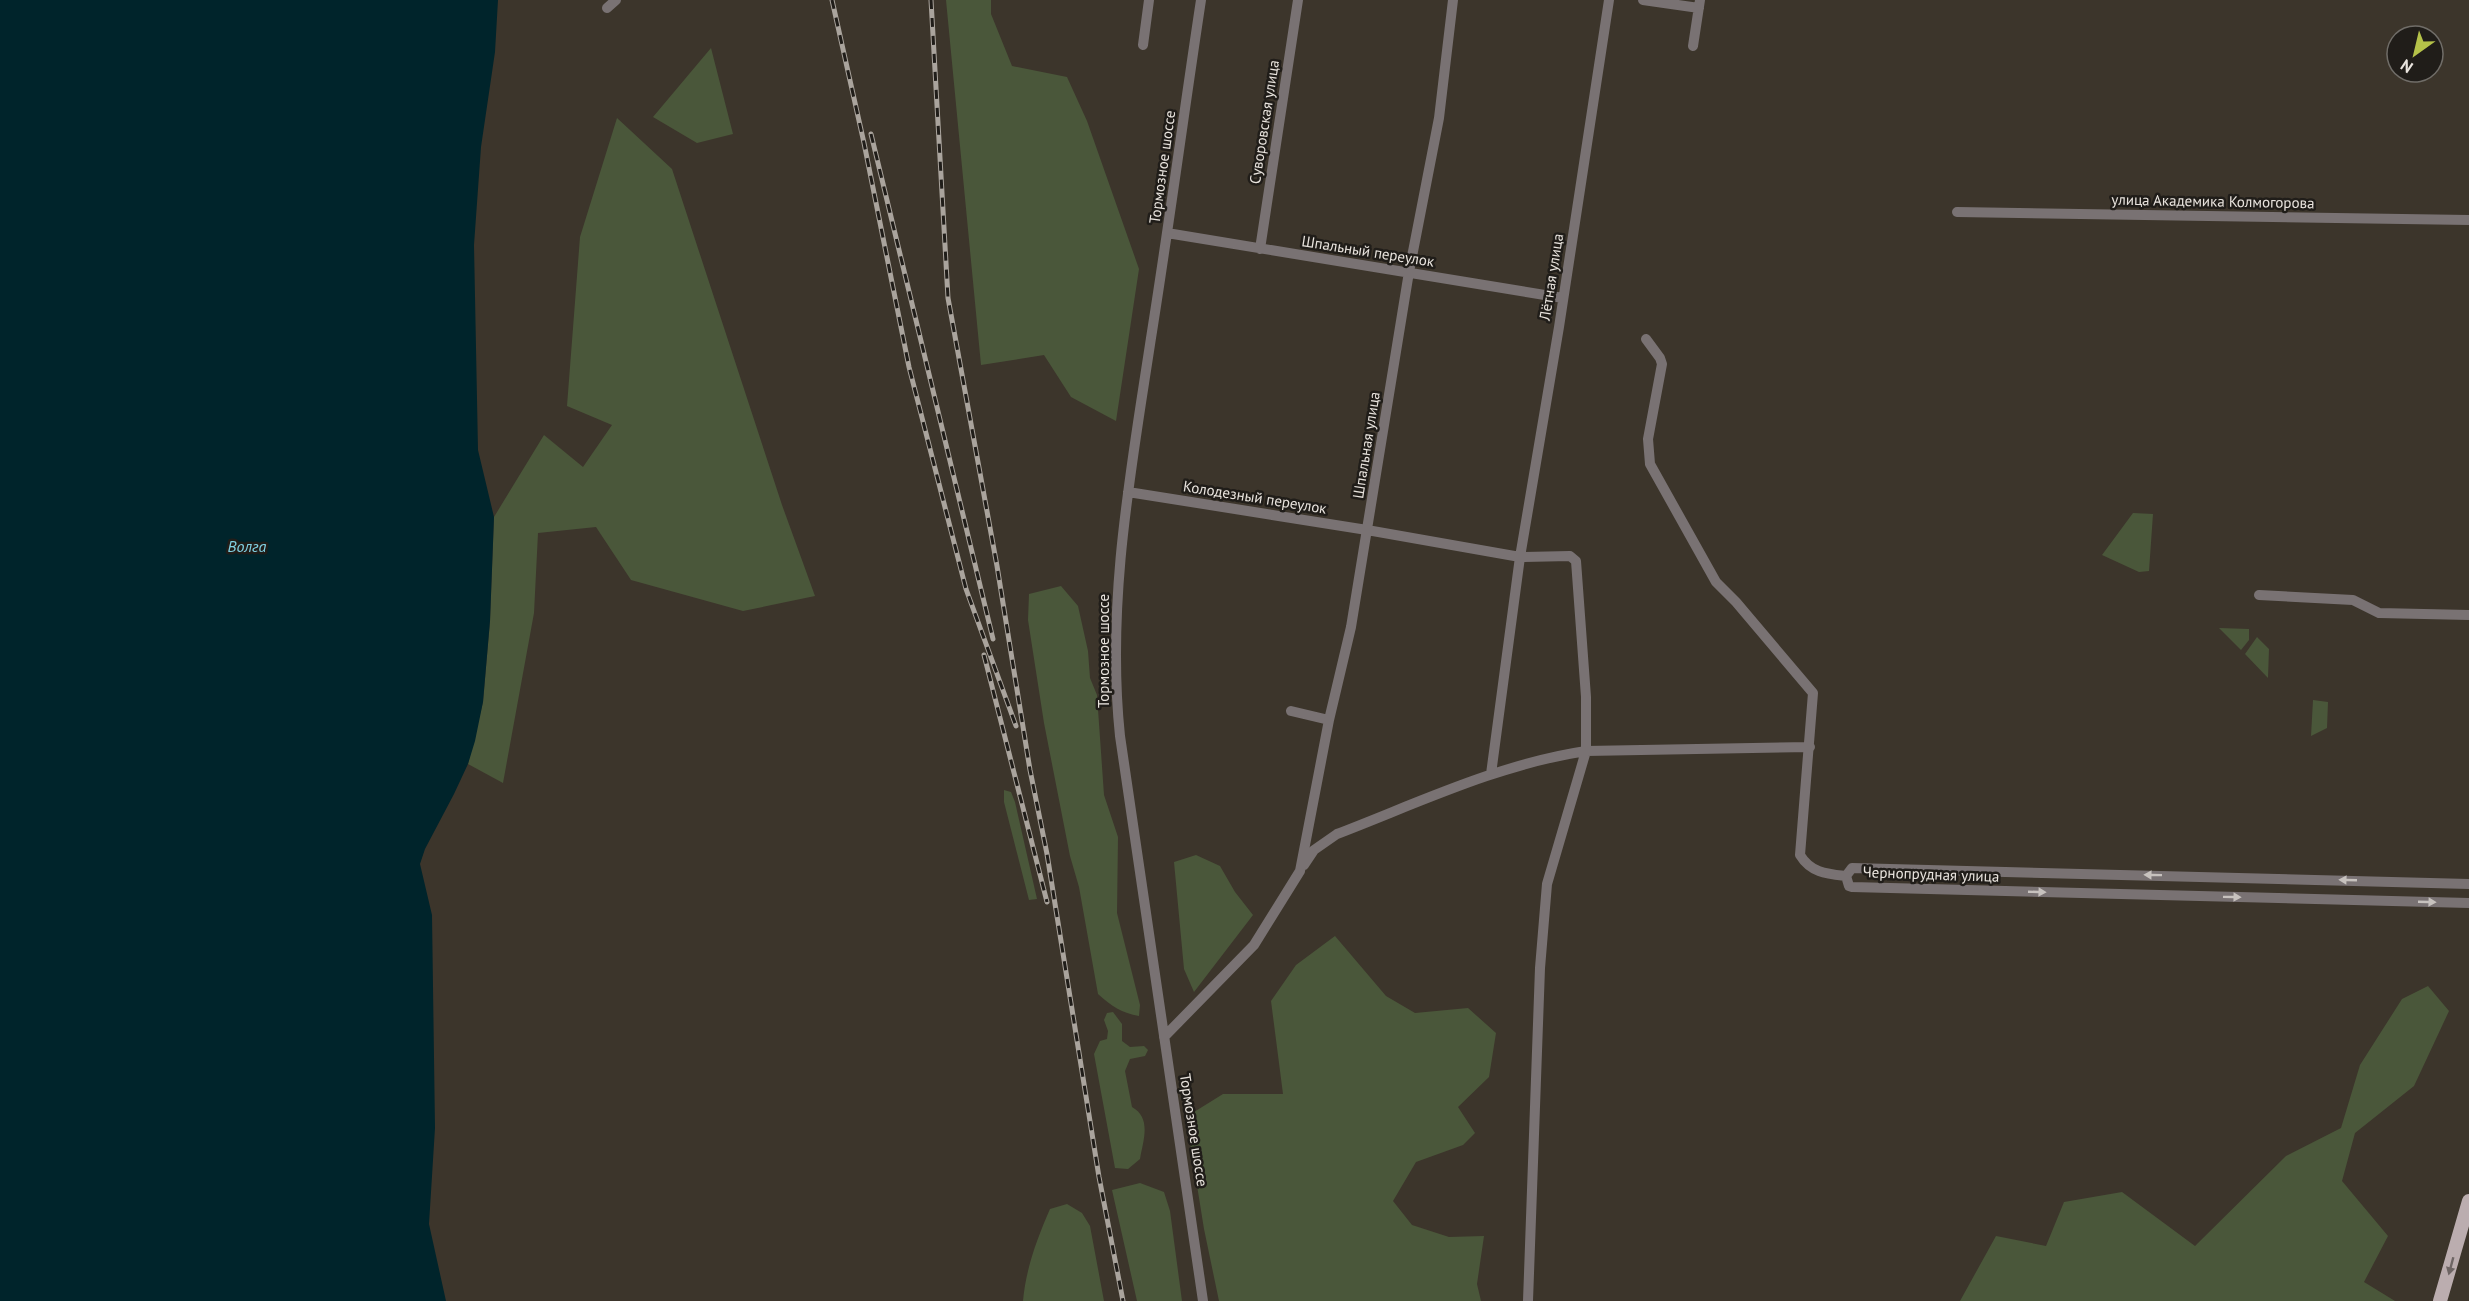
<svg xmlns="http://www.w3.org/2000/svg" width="2469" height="1301" viewBox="0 0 2469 1301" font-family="'PT Sans',sans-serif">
<rect width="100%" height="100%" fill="#3c352b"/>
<!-- green -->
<path fill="#4a573a" d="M946 0H991V14L1012 66 1067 77 1087 121 1139 269 1116 421 1071 397 1044 355 981 365Z
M711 48 733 134 697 143 653 117Z
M617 118 672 169 782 505 815 596 743 611 631 580 596 527 538 533 534 613 503 783 468 764 483 702 490 621 494 517 544 435 583 467 612 425 567 406 580 237Z
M2133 513 2153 514 2149 571 2139 572 2102 555Z
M1061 586 1078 606 1088 651 1090 678 1097 695 1104 795 1118 837 1117 913 1140 1005 1139 1016C1122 1013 1111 1006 1098 994L1079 887 1070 856 1044 723 1028 620 1029 594Z
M2219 628 2249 629V640L2241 650Z
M2257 637 2269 649 2268 678 2245 654Z
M2313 700 2328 702 2327 728 2311 736Z
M1004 790 1011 792 1015 802 1037 899 1029 900 1004 802Z
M1196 855 1220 866 1235 892 1253 915 1194 992 1184 969 1174 862Z
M1335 936 1386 996 1415 1013 1468 1008 1496 1033 1489 1077 1458 1107 1475 1133 1463 1145 1416 1162 1393 1201 1412 1225 1449 1237 1484 1236 1477 1284 1481 1301H1219L1204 1229 1186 1117 1223 1094H1283L1271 1001 1296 965Z
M2428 986 2449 1011 2414 1086 2355 1133 2342 1181 2388 1236 2364 1282 2395 1301H1960L1996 1236 2046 1246 2064 1202 2122 1192 2195 1246 2286 1156 2341 1128 2360 1065 2402 999Z
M1113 1012 1122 1024V1041L1130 1047 1144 1046 1148 1050 1145 1056 1130 1059 1125 1071 1132 1107C1152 1118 1143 1141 1140 1159L1128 1169 1115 1168 1094 1054 1100 1041 1107 1039 1108 1031 1104 1020 1107 1013Z
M1140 1183 1164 1192 1170 1211 1182 1301H1137L1112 1190Z
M1067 1204 1082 1213 1090 1226 1104 1301H1023C1026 1268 1037 1239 1050 1209Z"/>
<!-- water -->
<path fill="#00242b" d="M0 0H498L495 52 481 147 474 245 478 450 494 517 490 621 483 702 475 741 468 764 454 794 425 849 420 864 432 915 435 1128 429 1224 446 1301H0Z"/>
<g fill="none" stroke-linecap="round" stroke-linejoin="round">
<!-- minor -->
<path stroke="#797273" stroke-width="10" d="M1201 0C1184 112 1169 225 1151 338 1131 470 1106 602 1120 736L1203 1301
M1643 0 1699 8
M607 8 616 0
M1143 45 1149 0
M1693 46 1700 0
M1957 212 2469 220
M1167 233 1563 298
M1260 249 1298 0
M1646 339 1660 358 1662 364 1648 439 1650 464 1716 582 1736 602 1813 693 1800 855C1811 873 1827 874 1846 876
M1128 492 1367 530 1520 557 1570 556 1576 561 1586 697V751L1547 884 1540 968 1528 1301
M2259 595 2353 600 2379 613 2469 615
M1291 711 1329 720
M1491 774 1520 557 1559 327 1609 0
M1304 865 1314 850 1337 834C1418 803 1499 764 1586 751L1810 747
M2469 884 1852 868 1846 876 1849 886 1852 887 2469 903
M1164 1037 1254 945 1300 871 1329 720 1351 627 1409 272 1439 118 1453 0"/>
<!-- major -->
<path stroke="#bbadaf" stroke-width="14" d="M2440 1301 2469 1201"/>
<!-- rail casing -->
<g stroke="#aaa49d" stroke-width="5">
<path id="rail" d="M832 0 864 143 909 367 966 589 1016 726
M931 0 948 298 997 566 1030 770 1047 854 1099 1177 1123 1301
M871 134 993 639
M984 655 1047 902"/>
</g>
<!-- rail -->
<use href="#rail" stroke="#201d19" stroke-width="3" stroke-dasharray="9" stroke-linecap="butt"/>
</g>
<!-- one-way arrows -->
<defs><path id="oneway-solid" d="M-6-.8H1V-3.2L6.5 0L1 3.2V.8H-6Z" transform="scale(1.5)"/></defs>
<g fill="#c7c2be">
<use href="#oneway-solid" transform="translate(2153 875) rotate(-179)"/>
<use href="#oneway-solid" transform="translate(2348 880) rotate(-178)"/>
<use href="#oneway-solid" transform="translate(2037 892) rotate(2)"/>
<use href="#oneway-solid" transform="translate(2232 897) rotate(1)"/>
<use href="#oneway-solid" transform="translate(2427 902) rotate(2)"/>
</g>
<use fill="#6e6564" href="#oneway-solid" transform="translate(2451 1266) rotate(105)"/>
<g text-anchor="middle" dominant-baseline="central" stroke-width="5" stroke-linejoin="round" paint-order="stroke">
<!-- street labels -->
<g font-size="15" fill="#e9e4de" stroke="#201d19">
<text transform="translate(1264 122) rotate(-81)">Суворовская улица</text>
<text transform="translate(1162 167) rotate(-82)">Тормозное шоссе</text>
<text transform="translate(2213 201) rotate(1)">улица Академика Колмогорова</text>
<text transform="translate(1368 251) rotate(9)">Шпальный переулок</text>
<text transform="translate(1551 277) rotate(-81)">Лётная улица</text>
<text transform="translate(1366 445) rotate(-81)">Шпальная улица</text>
<text transform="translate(1255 497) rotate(9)">Колодезный переулок</text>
<text transform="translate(1103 651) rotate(-90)">Тормозное шоссе</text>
<text transform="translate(1931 874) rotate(2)">Чернопрудная улица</text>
<text transform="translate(1194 1130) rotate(81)">Тормозное шоссе</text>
</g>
<!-- water labels -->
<g font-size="16" font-style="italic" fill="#80d0e2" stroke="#201d19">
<text x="247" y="546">Волга</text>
</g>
</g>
<!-- north arrow -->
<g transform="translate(2415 54) rotate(214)"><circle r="28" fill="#201d19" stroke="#706d68" stroke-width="1.5"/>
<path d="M0-4.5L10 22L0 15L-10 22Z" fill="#b5c249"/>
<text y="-9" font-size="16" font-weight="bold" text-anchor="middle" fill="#e9e4de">N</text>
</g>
</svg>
